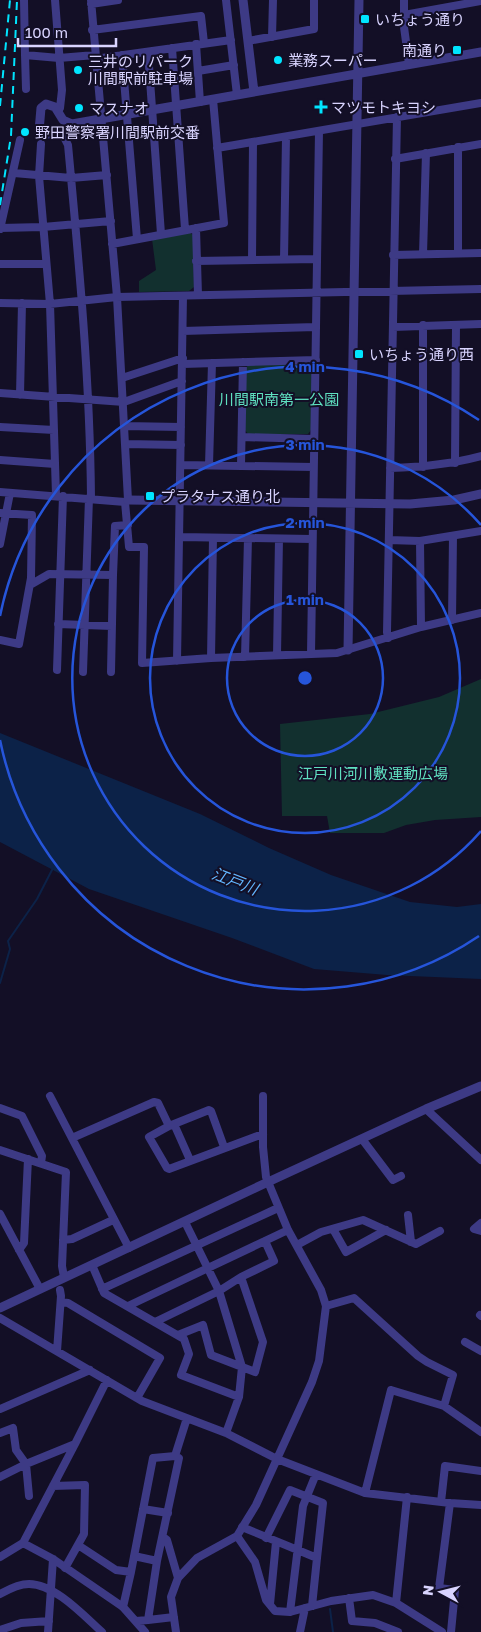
<svg xmlns="http://www.w3.org/2000/svg" width="481" height="1632" viewBox="0 0 481 1632" font-family="'Golos Text','Noto Sans JP',sans-serif">
<rect width="100%" height="100%" fill="#130f26"/>
<!-- green -->
<path fill="#12302f" d="M189 232 193 235 194 287 189 291 139 292V281L156 270 152 239Z
M309 363 312 366 311 430 308 434H248L245 430 246 368 248 365Z
M481 679V817L435 820 406 825 384 833H330L327 816H282L280 724 370 714 439 697Z"/>
<!-- water -->
<path fill="#0c2248" d="M0 733 200 814 269 848 331 875 410 902 457 907 481 904V979L387 975 314 969 232 938 89 889 0 842Z"/>
<g fill="none" stroke-linecap="round" stroke-linejoin="round">
<!-- stream -->
<path stroke="#0c2248" stroke-width="2" d="M0 983 10 949 8 941 37 899 53 868
M330 1609 333 1632"/>
<!-- minor -->
<path stroke="#3d3a85" stroke-width="8" d="M24 0 25 55 59 58 95 55
M55 0 62 90 60 108 58 111
M226 0 237 95
M404 0V27L409 64
M91 4 118 0
M404 15 481 1
M92 30 201 16 204 43
M272 37 273 0
M248 41 314 29V0
M196 44 200 102
M172 48 185 229
M148 52 161 234
M25 55 26 89
M122 55 137 239
M95 59 231 40
M198 71 234 65
M61 131 68 145C79 263 90 380 91 498
M41 144 39 176 50 304 56 495
M217 148 481 103
M395 159 481 144
M14 173 71 178 107 175
M0 228 43 227 111 221
M196 228 198 295
M0 229 20 140
M112 244 224 223 213 99
M458 253V147
M423 254 426 153
M393 255 481 253
M284 259 286 137
M252 260 253 142
M196 261 317 259
M0 264H46
M0 303 50 304 117 297 481 289
M393 327 481 324
M183 331 316 327
M183 364 316 360
M122 378 183 358
M0 393 124 402 182 381
M20 395 22 303
M124 426 181 427
M0 427 54 430
M242 437 314 439
M125 444 181 445
M0 460 55 464
M455 463 456 325
M181 465 313 467
M209 465 212 363
M241 465 243 362
M423 467V325
M390 468C421 467 451 464 481 456
M0 492 125 502 128 500 117 297 91 0
M125 502 129 547H144L142 663 211 658 337 653 421 627 481 613
M0 513 32 515 31 578 19 644 0 640
M180 537 312 539
M389 540 420 541 481 531
M420 541 421 627
M0 544 10 493
M113 575 115 526 128 525
M30 585 49 574 113 575 111 672
M452 620 453 536
M58 624 112 626
M388 638 387 632 397 117
M311 654 319 131
M277 655 279 539
M245 657 248 538
M211 658 213 538
M177 661 183 296
M57 670 63 496
M83 672 89 498
M50 1096 129 1248
M0 1108 22 1116 42 1156 41 1163
M426 1109 481 1160
M174 1124 190 1160
M72 1138 154 1102 158 1103 169 1126
M362 1139 393 1180 401 1176
M224 1147 211 1111 209 1110 169 1126 149 1137 167 1168 169 1169 263 1134
M0 1150 66 1172 62 1266 64 1277
M0 1214 40 1289
M408 1215 411 1242
M185 1222 219 1291 242 1367 239 1397 226 1433
M481 1223 474 1229 481 1231
M333 1229 346 1252 386 1230
M63 1240 72 1239 113 1220
M297 1245 321 1232 363 1220 416 1244 440 1231
M19 1250 24 1243 28 1159
M92 1265 104 1293 184 1339 189 1354 181 1375 239 1397
M102 1289 278 1208
M61 1302 68 1303 160 1358 137 1398
M128 1306 288 1230
M326 1306 354 1298 418 1356 427 1362 453 1375 444 1406
M480 1315 481 1316
M0 1318 142 1401 226 1433 277 1459 365 1493 450 1503 481 1505
M155 1322 219 1291 241 1277
M178 1335 203 1325 211 1355 255 1372 263 1342 241 1277 274 1261 265 1241
M465 1342 481 1351
M57 1351 61 1296 60 1290
M0 1409 90 1370
M0 1433 13 1428 16 1450 26 1464 29 1496
M0 1477 26 1464 75 1444 107 1380
M53 1486 85 1485 84 1534 65 1568
M365 1493 391 1390 444 1406 481 1432
M441 1502 445 1466 481 1471
M450 1503 439 1588 455 1590 451 1632
M143 1509 168 1513
M242 1527 317 1558 323 1503 290 1490 266 1538
M237 1536 255 1562 266 1600 275 1611 290 1612 331 1601 373 1595 396 1603 442 1632
M163 1537 167 1540 178 1578
M23 1543 53 1559 123 1607 145 1632
M78 1545 116 1570 131 1572
M134 1556 157 1561
M0 1557 23 1543 75 1444
M0 1594C9 1589 19 1584 29 1584 55 1584 84 1616 102 1632
M349 1598 352 1621 375 1623 398 1632
M396 1603 407 1497
M270 1604 276 1542
M312 1606 317 1558
M123 1607 131 1572 153 1458 175 1456
M290 1612 303 1506 316 1474
M148 1620 174 1617
M136 1621 148 1620 157 1561 179 1458 175 1456 187 1418
M0 1630 21 1623 49 1621
M48 1632 53 1559
M176 1632 171 1597 178 1578 197 1558 237 1536 256 1505 312 1382 319 1361 326 1306 321 1290 288 1230 266 1177 263 1147V1096
M300 1632 305 1608"/>
<!-- tertiary -->
<path stroke="#3d3a85" stroke-width="9" d="M243 0 254 92
M72 124C62 132 53 136 40 133L39 131 41 108 46 104 55 107 63 120 72 124 481 52
M128 500 410 504 454 500 481 494
M348 650 359 0
M0 1308 268 1182 426 1109 481 1086"/>
<!-- rail -->
<path stroke="#00e5ff" stroke-width="2" stroke-dasharray="8 6" stroke-linecap="butt" d="M0 106 10 0
M0 205 11 136 17 0"/>
</g>
<!-- distance rings -->
<g fill="none" stroke="#2655da" stroke-width="2.5">
<circle cx="305" cy="678" r="78"/>
<circle cx="305" cy="678" r="155"/>
<path d="M481 831A233 233 0 1 1 481 525"/>
<path d="M479 936A311 311 0 0 1 0 740M0 616A311 311 0 0 1 479 420"/>
</g>
<!-- markers -->
<g fill="#00e5ff" stroke="#130f26" stroke-width="2">
<rect x="360" y="14" width="10" height="10" rx="2.5"/>
<rect x="452" y="45" width="10" height="10" rx="2.5"/>
<circle cx="278" cy="60" r="5"/>
<circle cx="78" cy="70" r="5"/>
<path d="M318.5 99.5h5v5h5v5h-5v5h-5v-5h-5v-5h5z"/>
<circle cx="79" cy="108" r="5"/>
<circle cx="25" cy="132" r="5"/>
<rect x="354" y="349" width="10" height="10" rx="2.5"/>
<rect x="145" y="491" width="10" height="10" rx="2.5"/>
</g>
<g text-anchor="middle" dominant-baseline="central" stroke-width="4" stroke-linejoin="round" paint-order="stroke">
<!-- poi labels -->
<g font-size="15" fill="#d9d4ff" stroke="#130f26" text-anchor="start">
<text x="375" y="19">いちょう通り</text>
<text x="447" y="50" text-anchor="end">南通り</text>
<text x="288" y="60">業務スーパー</text>
<text x="88" y="61">三井のリパーク<tspan x="88" dy="17">川間駅前駐車場</tspan></text>
<text x="331" y="107">マツモトキヨシ</text>
<text x="89" y="108">マスナオ</text>
<text x="35" y="132">野田警察署川間駅前交番</text>
<text x="369" y="354">いちょう通り西</text>
<text x="160" y="496">プラタナス通り北</text>
</g>
<!-- park labels -->
<g font-size="15" fill="#5fe0c0" stroke="#130f26">
<text x="279" y="399">川間駅南第一公園</text>
<text x="373" y="773">江戸川河川敷運動広場</text>
</g>
<!-- water labels -->
<g font-size="16" font-style="italic" fill="#62b6ff" stroke="#130f26">
<text transform="translate(235 881) rotate(21)">江戸川</text>
</g>
</g>
<circle cx="305" cy="678" r="8" fill="#2655da" stroke="#130f26" stroke-width="2.5"/>
<g font-size="15" text-anchor="middle" font-weight="bold" fill="#2655da" stroke="#130f26" stroke-width="4" stroke-linejoin="round" paint-order="stroke">
<text x="305" y="372">4 min</text>
<text x="305" y="450">3 min</text>
<text x="305" y="528">2 min</text>
<text x="305" y="605">1 min</text>
</g>
<!-- north arrow -->
<g transform="translate(441 1592) rotate(277)" stroke="#130f26" stroke-width="4" paint-order="stroke">
<path d="M0-4L9 19L0 12L-9 19Z" fill="#d9d4ff"/>
<text y="-8" font-size="14" font-weight="bold" text-anchor="middle" fill="#d9d4ff">N</text>
</g>
<!-- scale -->
<path d="M18 38v8h98v-8" fill="none" stroke="#d9d4ff" stroke-width="2.5"/>
<text x="25" y="38" font-size="15" fill="#d9d4ff" stroke="#130f26" stroke-width="4" paint-order="stroke">100 m</text>
</svg>
